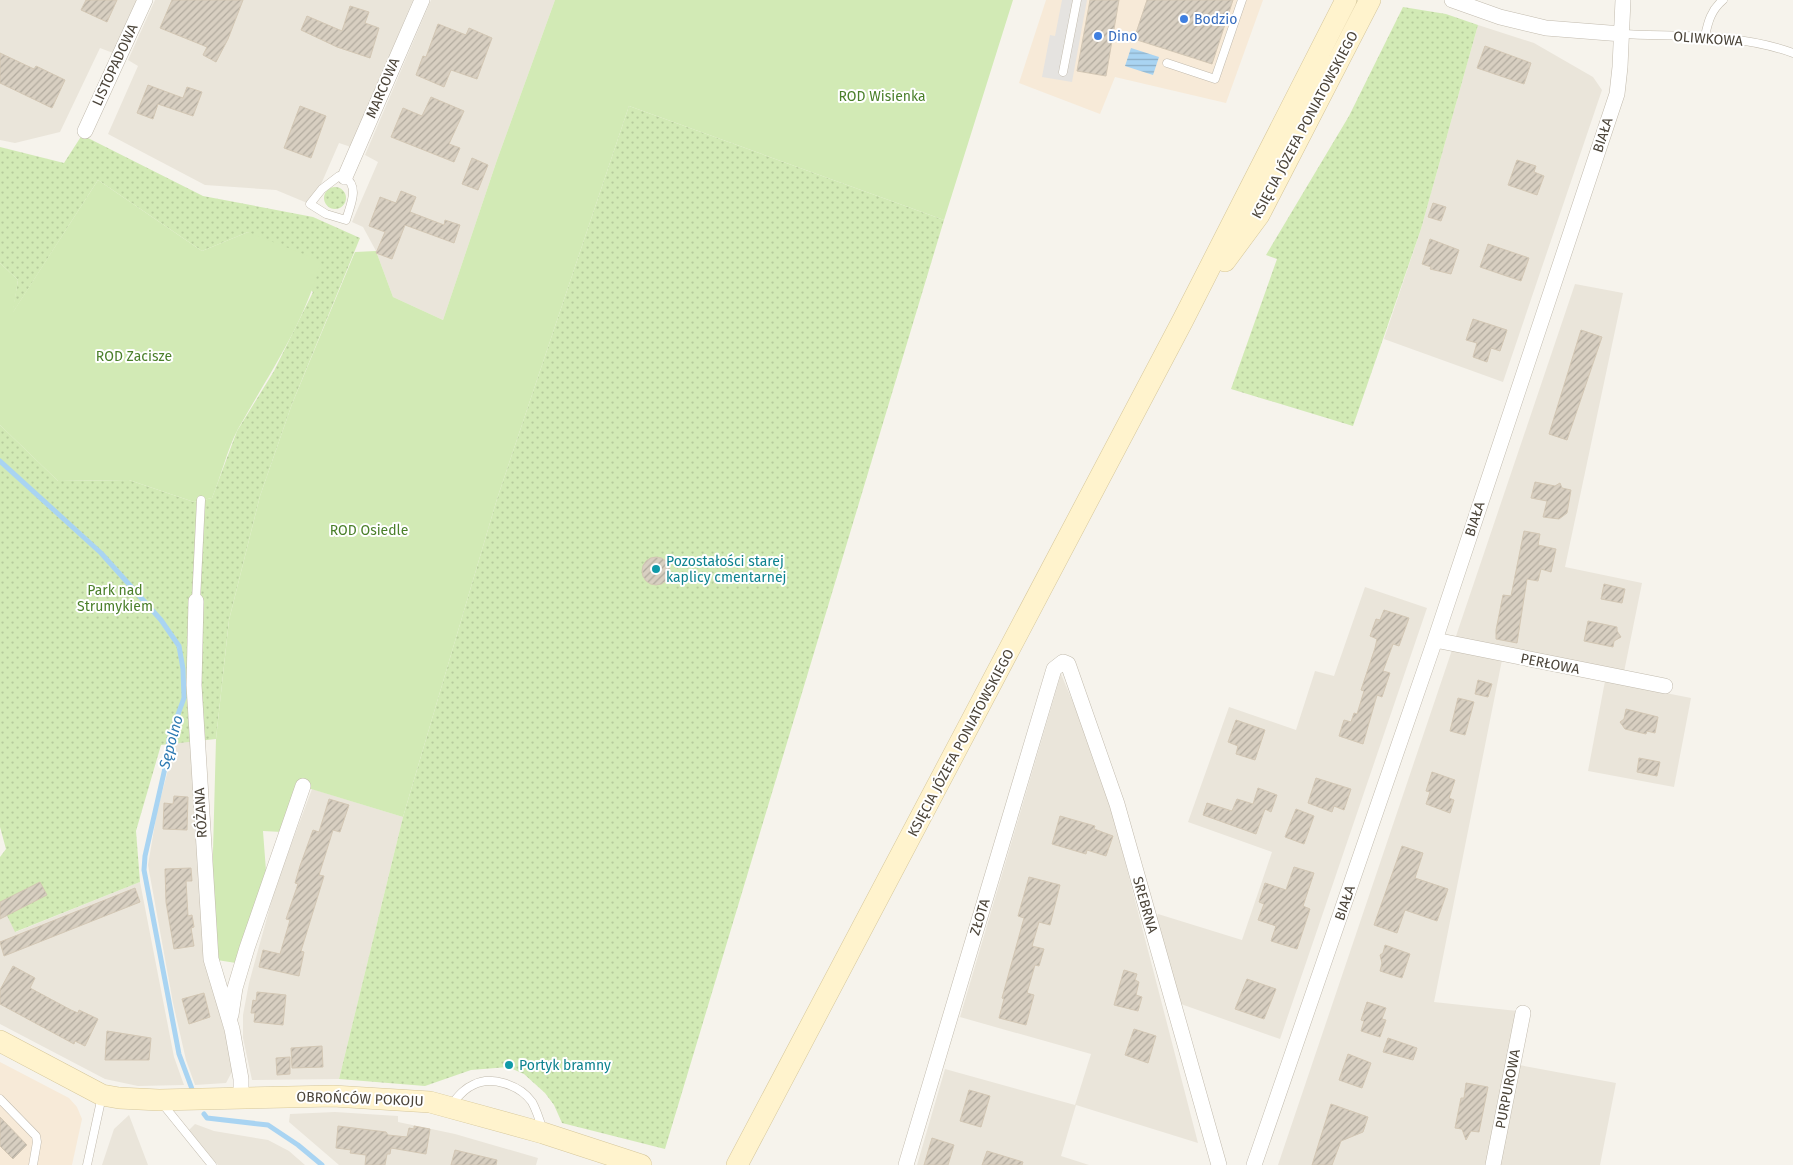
<svg xmlns="http://www.w3.org/2000/svg" width="1793" height="1165" viewBox="0 0 1793 1165" font-family="'Fira Sans',sans-serif">
<defs>
<pattern id="grass-dots" width="8" height="8" patternUnits="userSpaceOnUse" patternTransform="scale(1.25)"><rect width="8" height="8" fill="#d2eab5"/><path d="M2 2h.1M6 6h.1" fill="none" stroke="#b6ca9c" stroke-width="1.8" stroke-linecap="round"/></pattern>
<pattern id="water-rules" width="6" height="5" patternUnits="userSpaceOnUse" patternTransform="scale(1.25)"><rect width="6" height="5" fill="#a9d4f2"/><path d="M0 2.5h6" fill="none" stroke="#8caec5"/></pattern>
<pattern id="building-hatch" width="6" height="6" patternUnits="userSpaceOnUse" patternTransform="scale(1.25)"><rect width="6" height="6" fill="#d8cfc1"/><path d="M-1 1l2-2M0 6l6-6M5 7l2-2" fill="none" stroke="#b1aa9e"/></pattern>
</defs>
<rect width="100%" height="100%" fill="#f6f3ec"/>
<!-- residential -->
<path fill="#eae5da" d="M0 0H138L113 53 100 48 60 132 15 143 0 140Z
M155 0H413L351 147 339 143 312 205 276 190 205 185 108 134 138 66 128 60Z
M431 0H555L497 160 443 320 393 297 376 251 363 227 352 222 378 162 365 155Z
M1478 25 1534 43 1593 77 1602 90 1503 382 1384 339 1421 229Z
M1575 284 1623 293 1565 567 1642 583 1624 672 1455 639Z
M1365 587 1427 608 1280 1039 1178 1003 1154 923 1158 914 1242 940 1272 852 1188 822 1229 707 1296 730 1315 671 1334 676Z
M1452 650 1502 660 1434 1002 1517 1011 1488 1165H1278Z
M1061 674 1101 769 1198 1143 1076 1105 1061 1156 1089 1165H917L945 1069 1075 1105 1091 1054 960 1017Z
M1605 681 1691 698 1674 787 1588 771Z
M193 741 222 1022 234 1068 226 1083 195 1085 186 1060 173 1003 148 865 157 812 169 766V743Z
M312 789 403 817 339 1079 252 1080 243 1038V1015L249 983 276 885Z
M140 882 174 1057 184 1085 138 1086 105 1079 0 1024V901L16 932Z
M1519 1065 1616 1083 1600 1165H1500Z
M335 1112 398 1116V1122L455 1134 538 1158 536 1165H339L289 1122 290 1114Z
M129 1115 148 1165H102L114 1129Z
M195 1124 214 1131 268 1140 289 1151 305 1165H218L188 1131Z"/>
<!-- commercial -->
<path fill="#f7ead8" d="M1046 0H1263L1226 103 1115 77 1100 114 1019 83Z
M0 1062 69 1098 77 1107 82 1119 72 1165H0Z"/>
<!-- grass -->
<path fill="url(#grass-dots)" d="M1403 7 1446 14 1478 25 1421 229 1353 426 1231 389 1277 259 1266 255 1349 116Z
M629 106 944 220 665 1149 562 1123 554 1105 545 1093 524 1074 508 1067 471 1070 425 1086 339 1079 403 817 497 499Z
M82 135 203 196 313 217 360 238 292 404 260 496 229 620 216 739 161 745 136 831 140 882 15 932 0 901V857L6 849 0 827V425L58 481 129 480 194 502 212 498 237 431 274 371 313 292 248 232 202 251 98 180 12 314 18 280 0 263V147L64 163Z
M324 198a11 11 0 1 1 22 0a11 11 0 1 1-22 0Z"/>
<!-- garden -->
<path fill="#d2eab5" d="M555 0H1013L944 220 629 106 497 499 403 817 298 785 282 832 263 831 266 871 236 963 217 960 212 889 216 739 229 620 260 496 292 404 355 252 376 251 393 297 443 320 497 160Z
M98 180 202 251 248 232 321 261C305 323 269 374 238 429 227 450 221 476 212 498L194 502 129 480 58 481 0 425V263L18 280 13 312Z"/>
<!-- parking -->
<path fill="#e5e3e0" d="M1062 0H1087L1072 82 1042 77 1050 35 1055 36Z"/>
<!-- water -->
<path fill="url(#water-rules)" d="M1131 48 1159 57 1153 75 1125 66Z"/>
<g fill="none" stroke-linecap="round" stroke-linejoin="round">
<!-- stream -->
<path stroke="#a9d4f2" stroke-width="5" d="M0 461 101 553 161 620 179 646 183 669 184 698 169 739 165 768 145 856 144 870 179 1054 192 1089
M204 1114 207 1118 268 1125 298 1145 322 1165"/>
</g>
<!-- building -->
<path fill="url(#building-hatch)" stroke="#d3c7b4" d="M86 0H117L107 22 81 10Z
M172 0H243L228 39 216 62 203 55 207 47 160 28Z
M1090 0H1119L1106 76 1077 71Z
M1147 0H1233L1212 64 1134 39Z
M350 6 369 12 365 23 379 28 370 58 337 47 301 30 307 16 342 31Z
M438 24 466 35 469 28 492 38 477 79 451 70 444 87 416 75 423 56 426 57Z
M1485 46 1531 63 1524 84 1477 68Z
M0 53 34 69 36 66 65 80 52 108 0 83Z
M148 85 183 98 187 87 202 92 193 116 158 104 153 119 137 113Z
M431 97 464 111 449 144 460 148 454 162 391 137 403 108 422 116Z
M300 106 326 116 311 158 284 148Z
M472 158 488 165 478 190 462 184Z
M1517 160 1536 166 1534 172 1544 176 1537 195 1508 185Z
M401 191 416 197 410 212 444 225 445 220 460 225 454 243 405 225 392 259 376 253 385 232 369 226 380 197 396 203Z
M1433 203 1446 207 1441 221 1428 217Z
M1430 239 1459 250 1451 274 1430 269 1431 267 1422 264Z
M1488 244 1529 258 1521 281 1480 267Z
M1473 319 1507 330 1500 351 1491 348 1487 362 1473 357 1477 343 1466 340Z
M1581 330 1602 337 1567 440 1549 434Z
M1535 482 1555 486 1560 483 1562 488 1571 490 1567 513 1559 519 1543 517 1547 501 1531 498Z
M1524 531 1540 534 1538 545 1556 549 1551 572 1541 569 1538 581 1527 579 1517 643 1496 639V630L1503 595 1511 596Z
M642 571a14 14 0 1 1 28 0a14 14 0 1 1-28 0Z
M1604 584 1625 589 1622 603 1601 599Z
M1384 610 1409 618 1399 646 1393 644 1383 671 1390 673 1382 697 1377 695 1363 744 1339 736 1344 720 1351 722 1354 713 1357 714 1364 691 1361 690 1375 648 1377 639 1370 636 1376 619 1380 620Z
M1588 621 1617 627V631L1621 637 1614 641 1613 647 1584 641Z
M1478 680 1492 684 1488 697 1475 694Z
M1458 698 1474 702 1465 735 1450 731Z
M1626 709 1658 717 1655 733 1647 731 1646 734 1625 729 1620 722 1624 719Z
M1236 720 1265 730 1255 760 1236 754 1238 746 1228 742Z
M1639 758 1660 762 1657 776 1637 772Z
M1432 772 1455 780 1449 798 1454 800 1450 813 1426 804 1430 792 1426 791Z
M1316 778 1351 789 1344 810 1334 806 1332 812 1308 803Z
M1258 788 1277 795 1271 812 1265 809 1256 834 1203 815 1207 803 1232 811 1237 799 1253 804Z
M174 796 188 797 187 830 163 829 164 803 173 804Z
M329 799 349 805 340 832 333 830 319 875 324 876 301 951 304 952 299 976 259 967 263 950 280 954 290 920 286 919 298 884 295 883 300 866 313 830 319 832Z
M1296 809 1314 816 1304 844 1285 837Z
M1060 816 1095 826 1094 829 1113 836 1106 856 1087 850 1086 854 1052 844Z
M1402 846 1423 853 1415 878 1448 889 1437 921 1405 910 1397 933 1374 925Z
M1294 867 1314 873 1303 906 1310 909 1297 949 1271 941 1276 926 1258 920 1264 904 1259 902 1265 883 1286 890Z
M191 868 192 881H186L188 916 192 915 194 927 191 928 194 946 174 949 166 902 165 869Z
M1029 877 1060 885 1050 925 1039 922 1032 946 1044 949 1039 966 1035 965 1027 993 1034 995 1026 1025 999 1018 1004 999 1002 998 1024 918 1018 916Z
M40 882 47 895 0 919V902Z
M135 888 140 902 4 956 0 942Z
M1385 945 1410 954 1402 978 1380 971 1382 963 1380 955 1383 953Z
M13 966 35 978 30 988 71 1010 78 1013 79 1010 98 1019 85 1046 75 1041 74 1044 0 1004V990Z
M1124 970 1137 974 1135 980 1139 982 1136 995 1142 997 1138 1011 1114 1005Z
M1247 979 1276 989 1264 1019 1235 1009Z
M257 992 286 995 283 1025 254 1022 255 1013H251L253 1000 256 1001Z
M204 993 210 1017 189 1024 182 999Z
M1367 1002 1386 1008 1382 1019 1386 1020 1380 1037 1361 1031 1364 1021 1361 1020Z
M1134 1029 1156 1036 1148 1063 1125 1055Z
M107 1031 151 1038 149 1060H105Z
M1388 1038 1417 1048 1413 1060 1383 1052Z
M322 1046 323 1067 292 1068 291 1048Z
M1348 1054 1371 1063 1362 1088 1339 1080Z
M290 1057V1074L277 1075 276 1058Z
M1466 1083 1488 1087 1479 1132 1471 1131 1466 1140 1462 1129 1455 1128 1461 1098H1464Z
M969 1090 990 1096 981 1127 960 1121Z
M1331 1104 1368 1117 1363 1132 1341 1141 1332 1165H1312Z
M0 1117 27 1145 13 1159 0 1146Z
M338 1126 386 1132 388 1135 407 1137 409 1128 414 1129V1126L430 1129 426 1154 391 1148 390 1154H387L385 1165H365L366 1155 350 1153 351 1150 336 1148Z
M932 1138 954 1145 948 1165H924Z
M455 1150 497 1160 496 1165H451Z
M987 1151 1023 1162 1022 1165H982Z"/>
<g fill="none" stroke-linecap="round" stroke-linejoin="round">
<!-- lane casing -->
<g stroke="#c2bbae" stroke-width="9">
<path id="lane" d="M1622 34C1679 37 1738 33 1793 53
M1705 36C1708 22 1711 10 1723 0
M1167 63 1215 79 1242 0
M1063 72 1077 0
M339 176 345 177C360 187 350 206 346 220L326 214 310 204 322 189Z
M196 601 201 500
M0 1099 36 1136 37 1142 33 1165
M161 1102 212 1165
M450 1106C457 1098 463 1089 473 1085 491 1075 520 1085 532 1102 537 1111 540 1121 543 1131
M87 1165 102 1096"/>
</g>
<!-- street casing -->
<g stroke="#c2bbae" stroke-width="16">
<path id="street" d="M1452 0 1500 17 1546 28 1622 34
M85 131 145 0
M345 177 422 0
M196 601 194 685 211 959 232 1029 241 1079V1098
M1435 640 1665 686
M231 1015 235 988 247 948 303 786
M906 1165 1054 669 1063 662 1068 664 1117 804 1219 1165
M1254 1165 1435 640 1617 94 1620 67 1623 0
M1493 1165 1523 1013"/>
</g>
<!-- secondary casing -->
<g stroke="#d6c79b" stroke-width="22">
<path id="secondary" d="M1225 261 1259 215 1370 0
M0 1041 102 1095 119 1098 159 1100 333 1096 430 1102 543 1133 641 1165
M737 1165 1183 320 1346 0"/>
</g>
<!-- lane -->
<use href="#lane" stroke="#fff" stroke-width="8"/>
<!-- street -->
<use href="#street" stroke="#fff" stroke-width="15"/>
<!-- secondary -->
<use href="#secondary" stroke="#fff3cd" stroke-width="21"/>
</g>
<!-- markers -->
<g fill="#3f7fe0" stroke="#fff" stroke-width="2">
<circle cx="1184" cy="19" r="5"/>
<circle cx="1098" cy="36" r="5"/>
</g>
<g fill="#0f9aa8" stroke="#fff" stroke-width="2">
<circle cx="656" cy="569" r="5"/>
<circle cx="509" cy="1065" r="5"/>
</g>
<g text-anchor="middle" dominant-baseline="central" stroke-width="4" stroke-linejoin="round" paint-order="stroke">
<!-- shop labels -->
<g font-size="14" fill="#366cbe" stroke="#fff" text-anchor="start">
<text x="1194" y="19">Bodzio</text>
<text x="1108" y="36">Dino</text>
</g>
<!-- street labels -->
<g font-size="14" fill="#4b4439" stroke="#fff">
<text transform="translate(1708 39) rotate(4)">OLIWKOWA</text>
<text transform="translate(115 65) rotate(-65)">LISTOPADOWA</text>
<text transform="translate(383 88) rotate(-67)">MARCOWA</text>
<text transform="translate(1305 125) rotate(-62)">KSIĘCIA JÓZEFA PONIATOWSKIEGO</text>
<text transform="translate(1603 135) rotate(-72)">BIAŁA</text>
<text transform="translate(1475 519) rotate(-72)">BIAŁA</text>
<text transform="translate(1550 664) rotate(11)">PERŁOWA</text>
<text transform="translate(961 743) rotate(-62)">KSIĘCIA JÓZEFA PONIATOWSKIEGO</text>
<text transform="translate(201 813) rotate(-93)">RÓŻANA</text>
<text transform="translate(1345 903) rotate(-71)">BIAŁA</text>
<text transform="translate(1145 905) rotate(74)">SREBRNA</text>
<text transform="translate(980 917) rotate(-73)">ZŁOTA</text>
<text transform="translate(1508 1089) rotate(-79)">PURPUROWA</text>
<text transform="translate(360 1099) rotate(2)">OBROŃCÓW POKOJU</text>
</g>
<!-- park labels -->
<g font-size="14" fill="#4a7f2a" stroke="#fff">
<text x="882" y="96">ROD Wisienka</text>
<text x="134" y="356">ROD Zacisze</text>
<text x="369" y="530">ROD Osiedle</text>
<text x="115" y="590">Park nad<tspan x="115" dy="16">Strumykiem</tspan></text>
</g>
<!-- culture labels -->
<g font-size="14" fill="#0d838f" stroke="#fff" text-anchor="start">
<text x="666" y="561">Pozostałości starej<tspan x="666" dy="16">kaplicy cmentarnej</tspan></text>
<text x="519" y="1065">Portyk bramny</text>
</g>
<!-- water labels -->
<g font-size="15" font-style="italic" fill="#2e7ab2" stroke="#fff">
<text transform="translate(171 742) rotate(-75)">Sępolno</text>
</g>
</g>
</svg>
